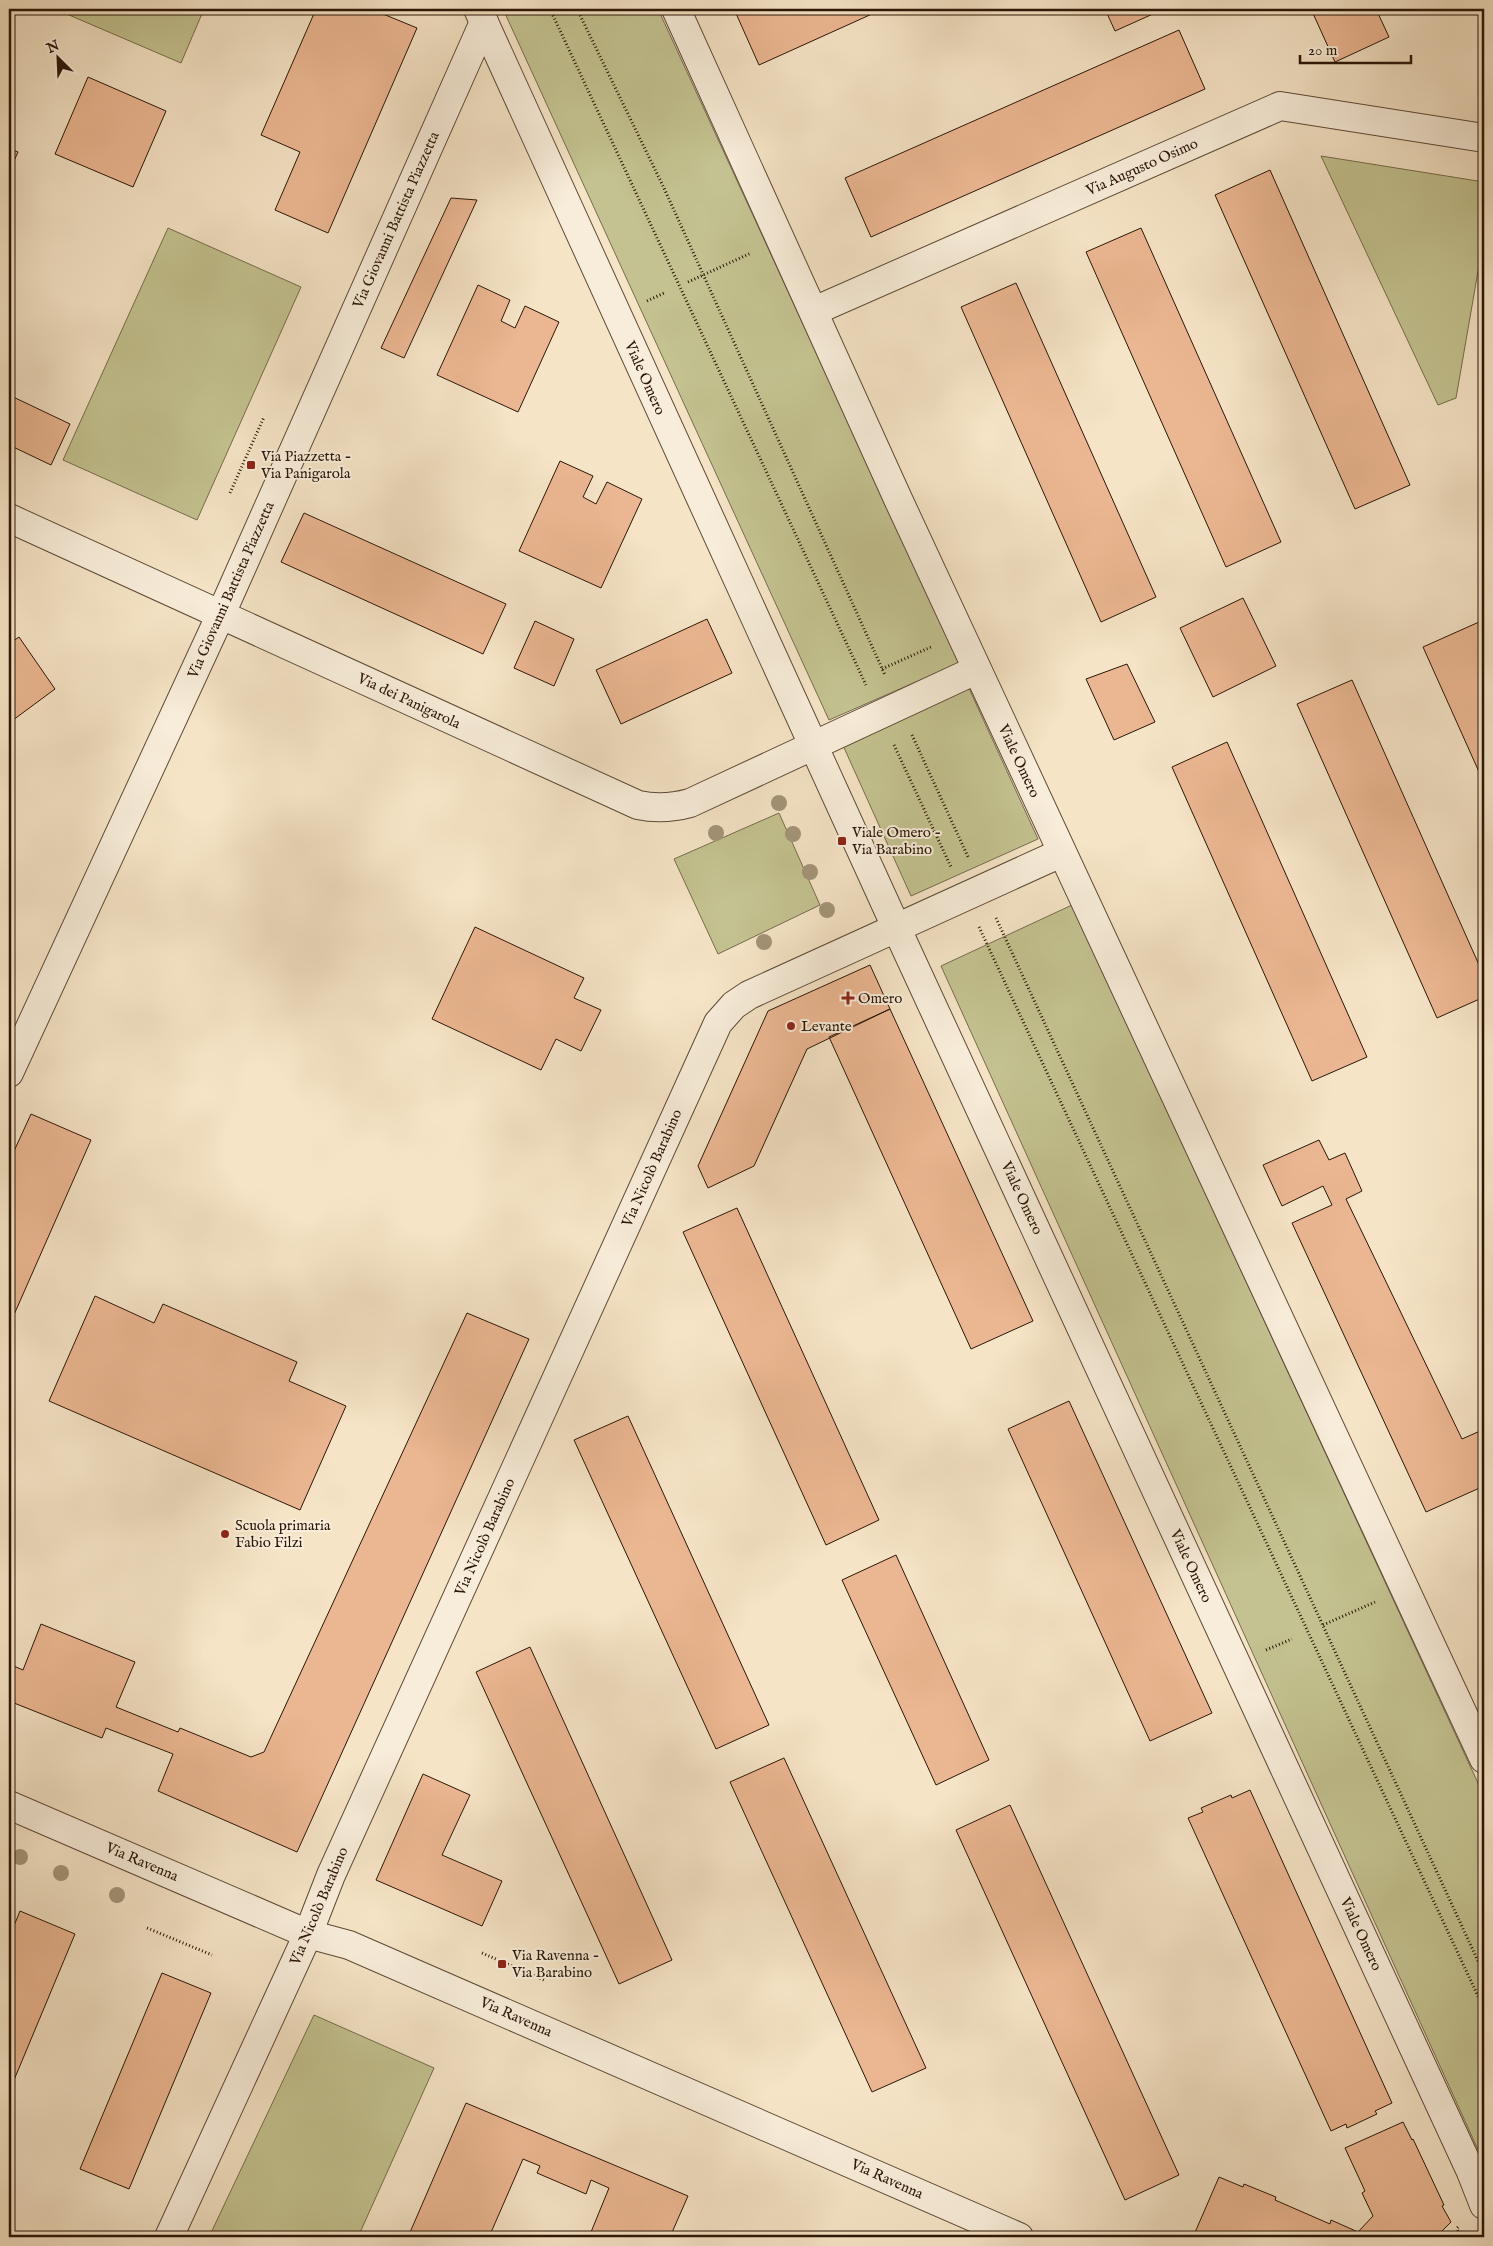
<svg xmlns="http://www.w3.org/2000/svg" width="1493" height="2246" viewBox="0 0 1493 2246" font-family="'IM FELL English',serif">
<rect width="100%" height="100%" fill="#f5e4c6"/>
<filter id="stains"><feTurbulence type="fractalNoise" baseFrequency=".004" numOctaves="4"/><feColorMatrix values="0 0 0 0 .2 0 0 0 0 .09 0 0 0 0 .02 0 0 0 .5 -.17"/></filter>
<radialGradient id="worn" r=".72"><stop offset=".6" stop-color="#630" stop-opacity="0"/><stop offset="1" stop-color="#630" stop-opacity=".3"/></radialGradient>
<!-- green -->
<path fill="#c3c290" stroke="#776c4c" d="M55 9H204L181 63Z
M503 9H658L959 663 829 720Z
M1321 156 1484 182V237L1456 398 1438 405Z
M168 228 301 287 197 520 63 460Z
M967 684 1038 839 911 896 841 741Z
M779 813 820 905 718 954 674 859Z
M1072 905 1484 1796V2163L941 966Z
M314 2015 434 2068 358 2237H209Z"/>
<!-- building -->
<path fill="#ebb792" stroke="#2b1607" d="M316 9H371L417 28 328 233 275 210 300 152 261 135Z
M734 9H883L759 65Z
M1105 9H1164L1115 31Z
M1311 9H1376L1389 37 1335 62Z
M1179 30 1205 89 871 237 845 178Z
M88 77 166 111 133 187 55 154Z
M9 148 18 152 9 172Z
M1270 170 1410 485 1355 509 1215 195Z
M451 198 477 200 404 358 381 348Z
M1141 228 1281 542 1226 567 1086 252Z
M1016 283 1156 597 1101 622 961 307Z
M478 285 510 300 501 321 515 328 525 306 559 322 518 412 437 375Z
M9 395 70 424 51 465 9 445Z
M560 461 593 476 583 497 596 504 607 482 642 499 601 588 519 551Z
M304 513 506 604 483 654 281 562Z
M1243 598 1276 666 1213 697 1180 628Z
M707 619 732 673 621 724 596 670Z
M535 621 574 639 554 686 514 668Z
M1479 622 1484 635V783L1423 647Z
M19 637 55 689 9 723V644Z
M1127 664 1155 722 1114 740 1086 679Z
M1352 680 1484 976V997L1437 1018 1297 704Z
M1227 742 1367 1057 1312 1081 1172 767Z
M475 927 584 978 574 998 601 1010 581 1051 556 1039 541 1070 432 1019Z
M870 965 890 1009 807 1049 754 1166 708 1188 698 1166 768 1011Z
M890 1009 1033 1321 971 1349 829 1037Z
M31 1114 91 1140 9 1326V1162Z
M1319 1140 1329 1160 1345 1153 1362 1191 1346 1199 1462 1439 1480 1431 1484 1440V1486L1426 1512 1292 1223 1332 1205 1323 1186 1282 1206 1263 1165Z
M737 1208 879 1520 826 1545 683 1232Z
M95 1296 154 1323 163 1304 297 1362 289 1381 346 1406 300 1510 49 1401Z
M467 1313 529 1339 297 1852 158 1791 173 1754 106 1728 102 1738 9 1701 13 1691 9 1689V1664L23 1670 41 1624 135 1662 116 1707 178 1732 180 1728 251 1757 264 1752Z
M1069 1401 1212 1713 1150 1741 1008 1429Z
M628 1416 769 1725 716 1749 574 1440Z
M896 1555 989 1760 936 1785 842 1580Z
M530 1647 672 1960 619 1984 476 1672Z
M784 1758 926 2068 872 2092 730 1782Z
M423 1774 470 1795 442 1855 502 1881 482 1926 376 1880Z
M1250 1790 1392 2103 1375 2111 1377 2114 1347 2128 1346 2124 1331 2131 1188 1818 1203 1812 1201 1808 1231 1795 1232 1798Z
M1010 1805 1179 2175 1125 2200 956 1830Z
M20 1911 75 1934 9 2092V1938Z
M162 1973 211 1993 129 2189 80 2169Z
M466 2103 688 2196 670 2237H589L609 2188 591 2180 586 2194 537 2173 540 2166 523 2159 489 2237H408Z
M1403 2122 1412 2140 1413 2139 1444 2205 1442 2206 1451 2222 1436 2237H1193L1219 2177 1243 2187 1244 2184 1276 2197 1275 2200 1330 2224 1331 2220 1358 2232 1373 2216 1362 2193 1365 2191 1345 2148Z"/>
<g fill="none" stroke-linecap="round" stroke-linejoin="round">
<!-- minor casing -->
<g stroke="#5e4a37" stroke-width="30">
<path id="minor" d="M814 311 1280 106 1484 138
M9 518 638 805C657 809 672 808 690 803L976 670
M9 1073 221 614 484 22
M169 2237 308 1934 331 1875 718 1023 734 1005 749 995 1061 853"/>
</g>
<!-- tertiary casing -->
<g stroke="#5e4a37" stroke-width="30">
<path id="tertiary" d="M478 9 896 927 1471 2172 1484 2205
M676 9 898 499 1484 1759
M9 1805 308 1934 349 1945 1019 2237"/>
</g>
<!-- path -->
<path stroke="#2b1607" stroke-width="3" stroke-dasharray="1 2.5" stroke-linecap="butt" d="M550 9 866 685
M577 9 663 186 885 675
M688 282 751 253
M647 301 664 293
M230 493 264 417
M882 669 931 647
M912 735 969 859
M894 745 951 867
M996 918 1484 1974
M979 927 1484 2009
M1323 1625 1375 1602
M1266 1650 1292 1639
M147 1928 212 1955
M482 1953 544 1980
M1458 2227 1457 2228 1460 2237
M1133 2233 1144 2237"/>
<!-- minor -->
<use href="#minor" stroke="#f8edda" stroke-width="28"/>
<!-- tertiary -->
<use href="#tertiary" stroke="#f8edda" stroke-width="28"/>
</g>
<!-- trees -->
<g fill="#a39477">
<circle cx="779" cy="803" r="8"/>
<circle cx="716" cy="833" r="8"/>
<circle cx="793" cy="834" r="8"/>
<circle cx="810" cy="872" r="8"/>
<circle cx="827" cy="910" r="8"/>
<circle cx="764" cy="942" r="8"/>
<circle cx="20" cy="1857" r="8"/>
<circle cx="61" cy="1873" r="8"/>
<circle cx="117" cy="1895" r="8"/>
</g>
<!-- markers -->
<g fill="#8f2418" stroke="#f8edda" stroke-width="2">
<rect x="246" y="460" width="10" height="10" rx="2.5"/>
<rect x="837" y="836" width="10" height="10" rx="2.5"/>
<path d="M845.5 990.5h5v5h5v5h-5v5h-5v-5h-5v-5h5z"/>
<circle cx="791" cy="1026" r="5"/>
<circle cx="225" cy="1534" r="5"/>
<rect x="497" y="1959" width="10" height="10" rx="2.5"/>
</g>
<g text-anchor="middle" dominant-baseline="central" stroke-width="4" stroke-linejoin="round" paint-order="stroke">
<!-- street labels -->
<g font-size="15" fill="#2b1607" stroke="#f8edda">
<text transform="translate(1142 167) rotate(-24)">Via Augusto Osimo</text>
<text transform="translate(396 220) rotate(-66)">Via Giovanni Battista Piazzetta</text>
<text transform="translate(645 378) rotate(66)">Viale Omero</text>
<text transform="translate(231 590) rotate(-66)">Via Giovanni Battista Piazzetta</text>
<text transform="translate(409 701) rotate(25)">Via dei Panigarola</text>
<text transform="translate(1019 761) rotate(65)">Viale Omero</text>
<text transform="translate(652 1168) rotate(-66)">Via Nicolò Barabino</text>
<text transform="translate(1022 1198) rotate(65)">Viale Omero</text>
<text transform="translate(485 1537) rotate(-66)">Via Nicolò Barabino</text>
<text transform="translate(1191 1566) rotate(65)">Viale Omero</text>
<text transform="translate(142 1862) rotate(23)">Via Ravenna</text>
<text transform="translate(319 1906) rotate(-67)">Via Nicolò Barabino</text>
<text transform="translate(1361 1934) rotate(65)">Viale Omero</text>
<text transform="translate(516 2017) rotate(24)">Via Ravenna</text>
<text transform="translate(887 2179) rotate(24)">Via Ravenna</text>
</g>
<!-- poi labels -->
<g font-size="15" fill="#2b1607" stroke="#f8edda" text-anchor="start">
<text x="261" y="456">Via Piazzetta -<tspan x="261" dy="17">Via Panigarola</tspan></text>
<text x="852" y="832">Viale Omero -<tspan x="852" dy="17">Via Barabino</tspan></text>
<text x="858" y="998">Omero</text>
<text x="801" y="1026">Levante</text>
<text x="235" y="1525">Scuola primaria<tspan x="235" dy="17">Fabio Filzi</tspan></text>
<text x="512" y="1955">Via Ravenna -<tspan x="512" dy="17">Via Barabino</tspan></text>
</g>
</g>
<!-- margin -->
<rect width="1493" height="2246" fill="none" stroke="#f5e4c6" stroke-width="30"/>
<rect x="10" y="10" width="1473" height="2226" fill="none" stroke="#2b1607" stroke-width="2.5"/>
<rect x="15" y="15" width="1463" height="2216" fill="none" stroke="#2b1607"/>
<!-- north arrow -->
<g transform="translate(58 58) rotate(336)" stroke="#f8edda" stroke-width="4" paint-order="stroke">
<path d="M0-4L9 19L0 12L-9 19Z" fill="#2b1607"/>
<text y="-8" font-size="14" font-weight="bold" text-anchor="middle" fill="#2b1607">N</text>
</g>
<!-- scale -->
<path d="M1300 55v8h111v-8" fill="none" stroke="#2b1607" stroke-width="2.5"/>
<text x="1308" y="55" font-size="15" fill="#2b1607" stroke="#f8edda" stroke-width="4" paint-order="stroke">20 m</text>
<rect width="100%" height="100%" filter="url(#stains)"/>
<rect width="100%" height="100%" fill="url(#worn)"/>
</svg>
